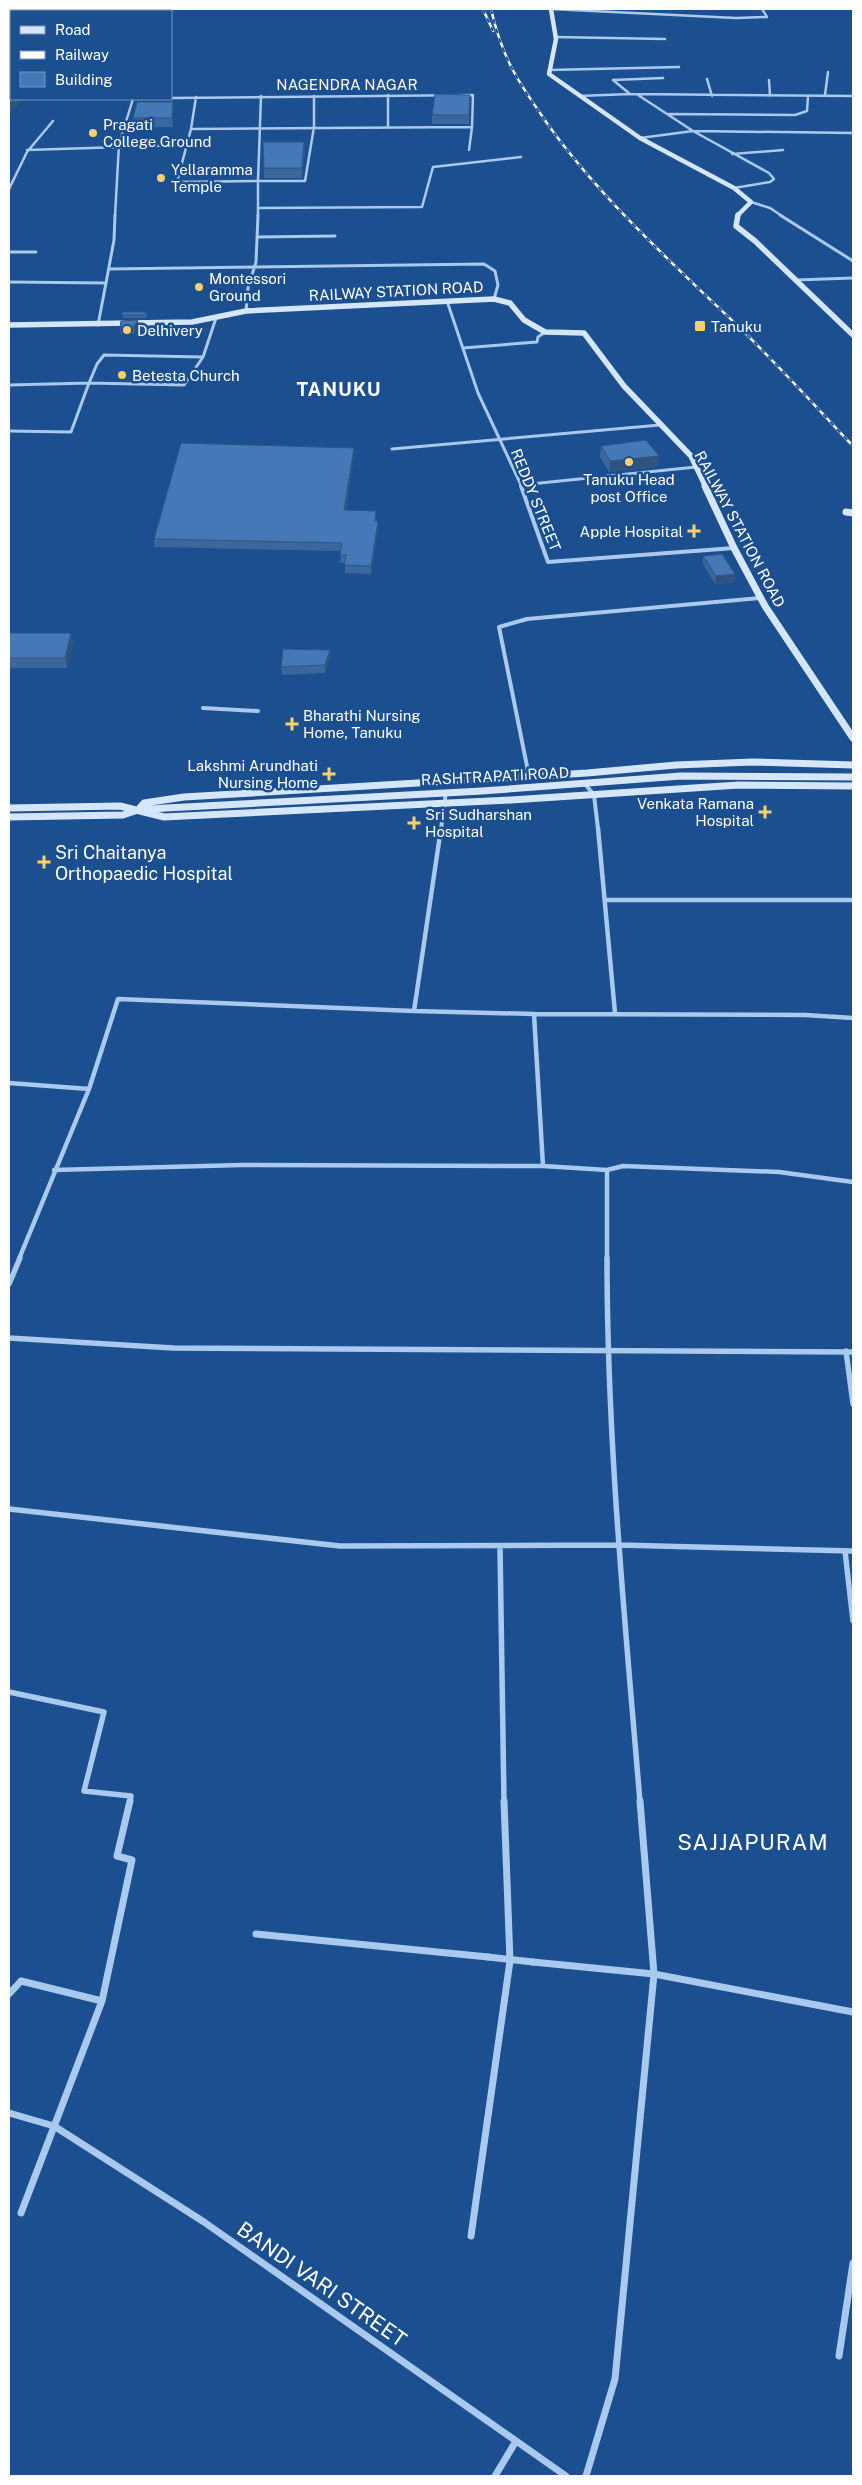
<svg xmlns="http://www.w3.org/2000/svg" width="862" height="2485" viewBox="0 0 862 2485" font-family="'Public Sans',sans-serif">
<rect width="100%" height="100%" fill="#1b4f8f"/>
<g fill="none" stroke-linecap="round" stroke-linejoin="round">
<!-- street-far5 -->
<path stroke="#a9c9ee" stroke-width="2.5" d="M551 9 736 18 767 17 762 9
M555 37 665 39
M549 70 679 67
M707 79 712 96
M613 80 663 78
M613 80 630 94
M769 80 770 96
M388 95V127
M638 95 693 131 769 173 774 179 770 182 734 188
M825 95 828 72
M314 96V127L305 181H258V208L422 207 433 167 521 157
M579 96 630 94 853 96
M196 97 191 129 177 182 258 181 261 96
M171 98 473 95 472 127 191 129
M669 114 795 115 807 111 808 96
M640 138 693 131 853 133
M27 150 186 145
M469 150 472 127
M732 154 783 150
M9 189 27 152 53 121
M751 202 770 208 782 216
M115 216 119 144 133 99
M258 216V208"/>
<!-- street-far4 -->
<path stroke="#a9c9ee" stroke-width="3" d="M780 215 853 261
M257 237 335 236
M9 252H36
M109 269 484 264 495 271 498 285 494 299
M795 280 853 278
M9 282 106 283 98 325
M106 283 114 240 115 215
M447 301 478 393 522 487
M246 311 248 288 256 262 258 215
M463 348 537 342 538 337 545 332
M9 385 89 383 97 364 104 355 203 357
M9 431 71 432 89 383 184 385 203 357 216 318
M392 449 660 425
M521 485 696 467"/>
<!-- street-far3 -->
<path stroke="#a9c9ee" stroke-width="4" d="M521 486 548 562 734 548
M203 708 258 711
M529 776 499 627 527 619 760 598
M585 784 594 795 598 829
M441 829 446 792"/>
<!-- street-far2 -->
<path stroke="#a9c9ee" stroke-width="4.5" d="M598 828 615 1013
M606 900H853
M414 1011 534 1014 805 1015 853 1018
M534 1014 543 1166
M9 1083 89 1089
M54 1170 242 1165 543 1166 607 1170 623 1166 779 1172 853 1182
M607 1170V1259
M19 1259 89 1089 118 999 414 1011 441 828"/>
<!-- street-far1 -->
<path stroke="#a9c9ee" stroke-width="5.5" d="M607 1258C607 1440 625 1621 640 1802
M9 1284 20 1258
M9 1338 173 1348 853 1352
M846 1351 853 1404
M9 1509 340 1546 619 1545 853 1551
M500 1547 504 1802
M845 1551 853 1621
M9 1692 104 1712 84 1791 131 1796 130 1802"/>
<!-- street -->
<path stroke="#a9c9ee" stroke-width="7" d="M256 1934 488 1957
M533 1962 654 1974 853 2012
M9 1994 21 1981 102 2001
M9 2113 54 2126 204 2222 566 2476
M21 2213 102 2001 132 1860 117 1856 130 1801
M471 2236 510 1961 504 1801
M839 2356 853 2263
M495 2476 516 2441
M586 2476 615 2379 654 1974 640 1801"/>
<!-- secondary-far2 -->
<path stroke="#d6e6fa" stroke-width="4.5" d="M551 9 556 39 549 74 640 138 734 188 751 202 737 216"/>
<!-- secondary-far1 -->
<path stroke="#d6e6fa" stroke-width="5.5" d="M738 215 736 226 755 241 853 335
M9 325 192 322 246 311 494 299 510 303 524 320 545 332 584 333 624 386 691 456 706 487"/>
<!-- secondary -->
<path stroke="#d6e6fa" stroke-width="7" d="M705 486 734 548 765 606 853 738
M846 512 853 513
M9 808 120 806 164 817 511 800 739 785 853 786
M138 810 144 803 184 797 587 773 676 765 753 762 853 765
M9 817 123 815 138 810 166 808 482 791 681 776 853 777"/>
<!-- rail casing -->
<g stroke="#fff" stroke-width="2.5">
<path id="rail" d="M483 9 493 31
M491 9C503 61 519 83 549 126 604 202 673 264 741 329 779 366 816 407 853 446"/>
</g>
<!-- rail -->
<use href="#rail" stroke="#1b4f8f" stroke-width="2" stroke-dasharray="5" stroke-linecap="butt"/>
<!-- street-bridge -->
<path stroke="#a9c9ee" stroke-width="7" d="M488 1957 533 1962"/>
</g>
<!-- wall -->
<path fill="#3a679d" d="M470 95 469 124H432V115Z
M173 111V127H134L133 118Z
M263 142 305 151 302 178H264Z
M146 312 147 315 145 318H123L122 315Z
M138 320V328L134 334H121L120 327Z
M601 446 658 467 609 472 600 457Z
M354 455 346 510 376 519V521H378V528L371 574 345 573V563H340L341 551 154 547V539Z
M703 556 735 574 734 582 715 584 703 564Z
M9 633H71L73 643 67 668H9Z
M330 658 325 673 282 675 281 667Z"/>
<!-- shaded-wall -->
<path fill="#305480" d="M13 99H23L9 114V103Z
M173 102V127L172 118Z
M304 142 305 151 302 178V168Z
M138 320V328L134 334V326Z
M354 448V455L344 518V510Z
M659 456 658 467 609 472 610 461Z
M378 521V528L371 574V566Z
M735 574 734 582 715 584 716 576Z
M71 633 73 643 67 668 65 658Z
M330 650V658L325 673V665Z"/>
<!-- building -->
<path fill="#4478b7" stroke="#305480" d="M9 58H11V99H13L9 103Z
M435 94 470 95 469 115H432Z
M137 102H173L172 118H133Z
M263 142H304L302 168H264Z
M122 312H146L144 315H122Z
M138 320 134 326 120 327 121 321Z
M646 440 659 456 610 461 601 446Z
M181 443 354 448 344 510 376 511 375 521H378L371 566 344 565 346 555H340L342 543 154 539Z
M722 554 735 574 716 576 703 556Z
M9 633H71L65 658H9Z
M283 649 330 650 325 665 281 667Z"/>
<!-- markers -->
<g fill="#ffd166" stroke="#1b4f8f" stroke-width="2">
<circle cx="93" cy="133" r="5"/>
<circle cx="161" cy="178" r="5"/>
<circle cx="199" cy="287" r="5"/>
<rect x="694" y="320" width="12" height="12" rx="2.5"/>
<circle cx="127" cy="330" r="5"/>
<circle cx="122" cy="375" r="5"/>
<circle cx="629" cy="462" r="5"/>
<path d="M691.5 523.5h5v5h5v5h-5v5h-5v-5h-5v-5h5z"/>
<path d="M289.5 716.5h5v5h5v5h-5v5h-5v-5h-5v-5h5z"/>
<path d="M326.5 766.5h5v5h5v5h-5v5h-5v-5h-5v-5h5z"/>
<path d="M762.5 804.5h5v5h5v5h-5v5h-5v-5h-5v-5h5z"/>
<path d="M411.5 815.5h5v5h5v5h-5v5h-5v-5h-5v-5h5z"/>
<path d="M41.5 854.5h5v5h5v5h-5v5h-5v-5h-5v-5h5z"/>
</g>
<g text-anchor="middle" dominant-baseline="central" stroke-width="5" stroke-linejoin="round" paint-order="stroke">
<!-- far-street labels -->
<g font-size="15" fill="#fff" stroke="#1b4f8f">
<text x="347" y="84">NAGENDRA NAGAR</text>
<text transform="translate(396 291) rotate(-3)">RAILWAY STATION ROAD</text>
<text transform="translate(536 500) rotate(68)">REDDY STREET</text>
<text transform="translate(740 529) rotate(62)">RAILWAY STATION ROAD</text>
<text transform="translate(495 776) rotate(-3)">RASHTRAPATI ROAD</text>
</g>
<!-- far-poi labels -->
<g font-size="15" fill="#fff" stroke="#1b4f8f" text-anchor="start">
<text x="103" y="124">Pragati<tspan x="103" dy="17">College Ground</tspan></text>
<text x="171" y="169">Yellaramma<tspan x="171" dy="17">Temple</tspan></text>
<text x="209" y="278">Montessori<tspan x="209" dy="17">Ground</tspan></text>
<text x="711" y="326">Tanuku</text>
<text x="137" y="330">Delhivery</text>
<text x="132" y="375">Betesta Church</text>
<text x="629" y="479" text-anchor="middle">Tanuku Head<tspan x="629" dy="17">post Office</tspan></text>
<text x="683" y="531" text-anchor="end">Apple Hospital</text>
<text x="303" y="715">Bharathi Nursing<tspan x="303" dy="17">Home, Tanuku</tspan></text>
<text x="318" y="765" text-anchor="end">Lakshmi Arundhati<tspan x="318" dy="17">Nursing Home</tspan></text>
<text x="754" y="803" text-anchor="end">Venkata Ramana<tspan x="754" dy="17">Hospital</tspan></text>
<text x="425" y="814">Sri Sudharshan<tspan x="425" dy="17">Hospital</tspan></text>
</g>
<!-- poi labels -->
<g font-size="18" fill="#fff" stroke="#1b4f8f" text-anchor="start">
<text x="55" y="852">Sri Chaitanya<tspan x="55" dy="21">Orthopaedic Hospital</tspan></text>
</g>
<!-- far-district labels -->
<g font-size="19" font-weight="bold" letter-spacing="1" fill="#fff" stroke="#1b4f8f">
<text x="339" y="389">TANUKU</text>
</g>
<!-- near-street labels -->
<g font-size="21" fill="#fff" stroke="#1b4f8f">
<text transform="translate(322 2284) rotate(35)">BANDI VARI STREET</text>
</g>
<!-- near-neighbourhood labels -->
<g font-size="22" letter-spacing="1" fill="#fff" stroke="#1b4f8f">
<text x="753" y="1842">SAJJAPURAM</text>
</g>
</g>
<!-- border -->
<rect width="862" height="2485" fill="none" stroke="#ffffff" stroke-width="20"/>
<!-- legend -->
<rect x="10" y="10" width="162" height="90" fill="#1b4f8f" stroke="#7695bc"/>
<rect x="20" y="26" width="25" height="8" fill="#d6e6fa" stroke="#7695bc"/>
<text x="55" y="35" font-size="15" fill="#ffffff">Road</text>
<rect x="20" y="51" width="25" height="8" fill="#ffffff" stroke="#7695bc"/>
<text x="55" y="60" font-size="15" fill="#ffffff">Railway</text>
<rect x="20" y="72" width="25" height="15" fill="#4478b7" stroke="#7695bc"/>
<text x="55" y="85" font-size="15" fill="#ffffff">Building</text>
</svg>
